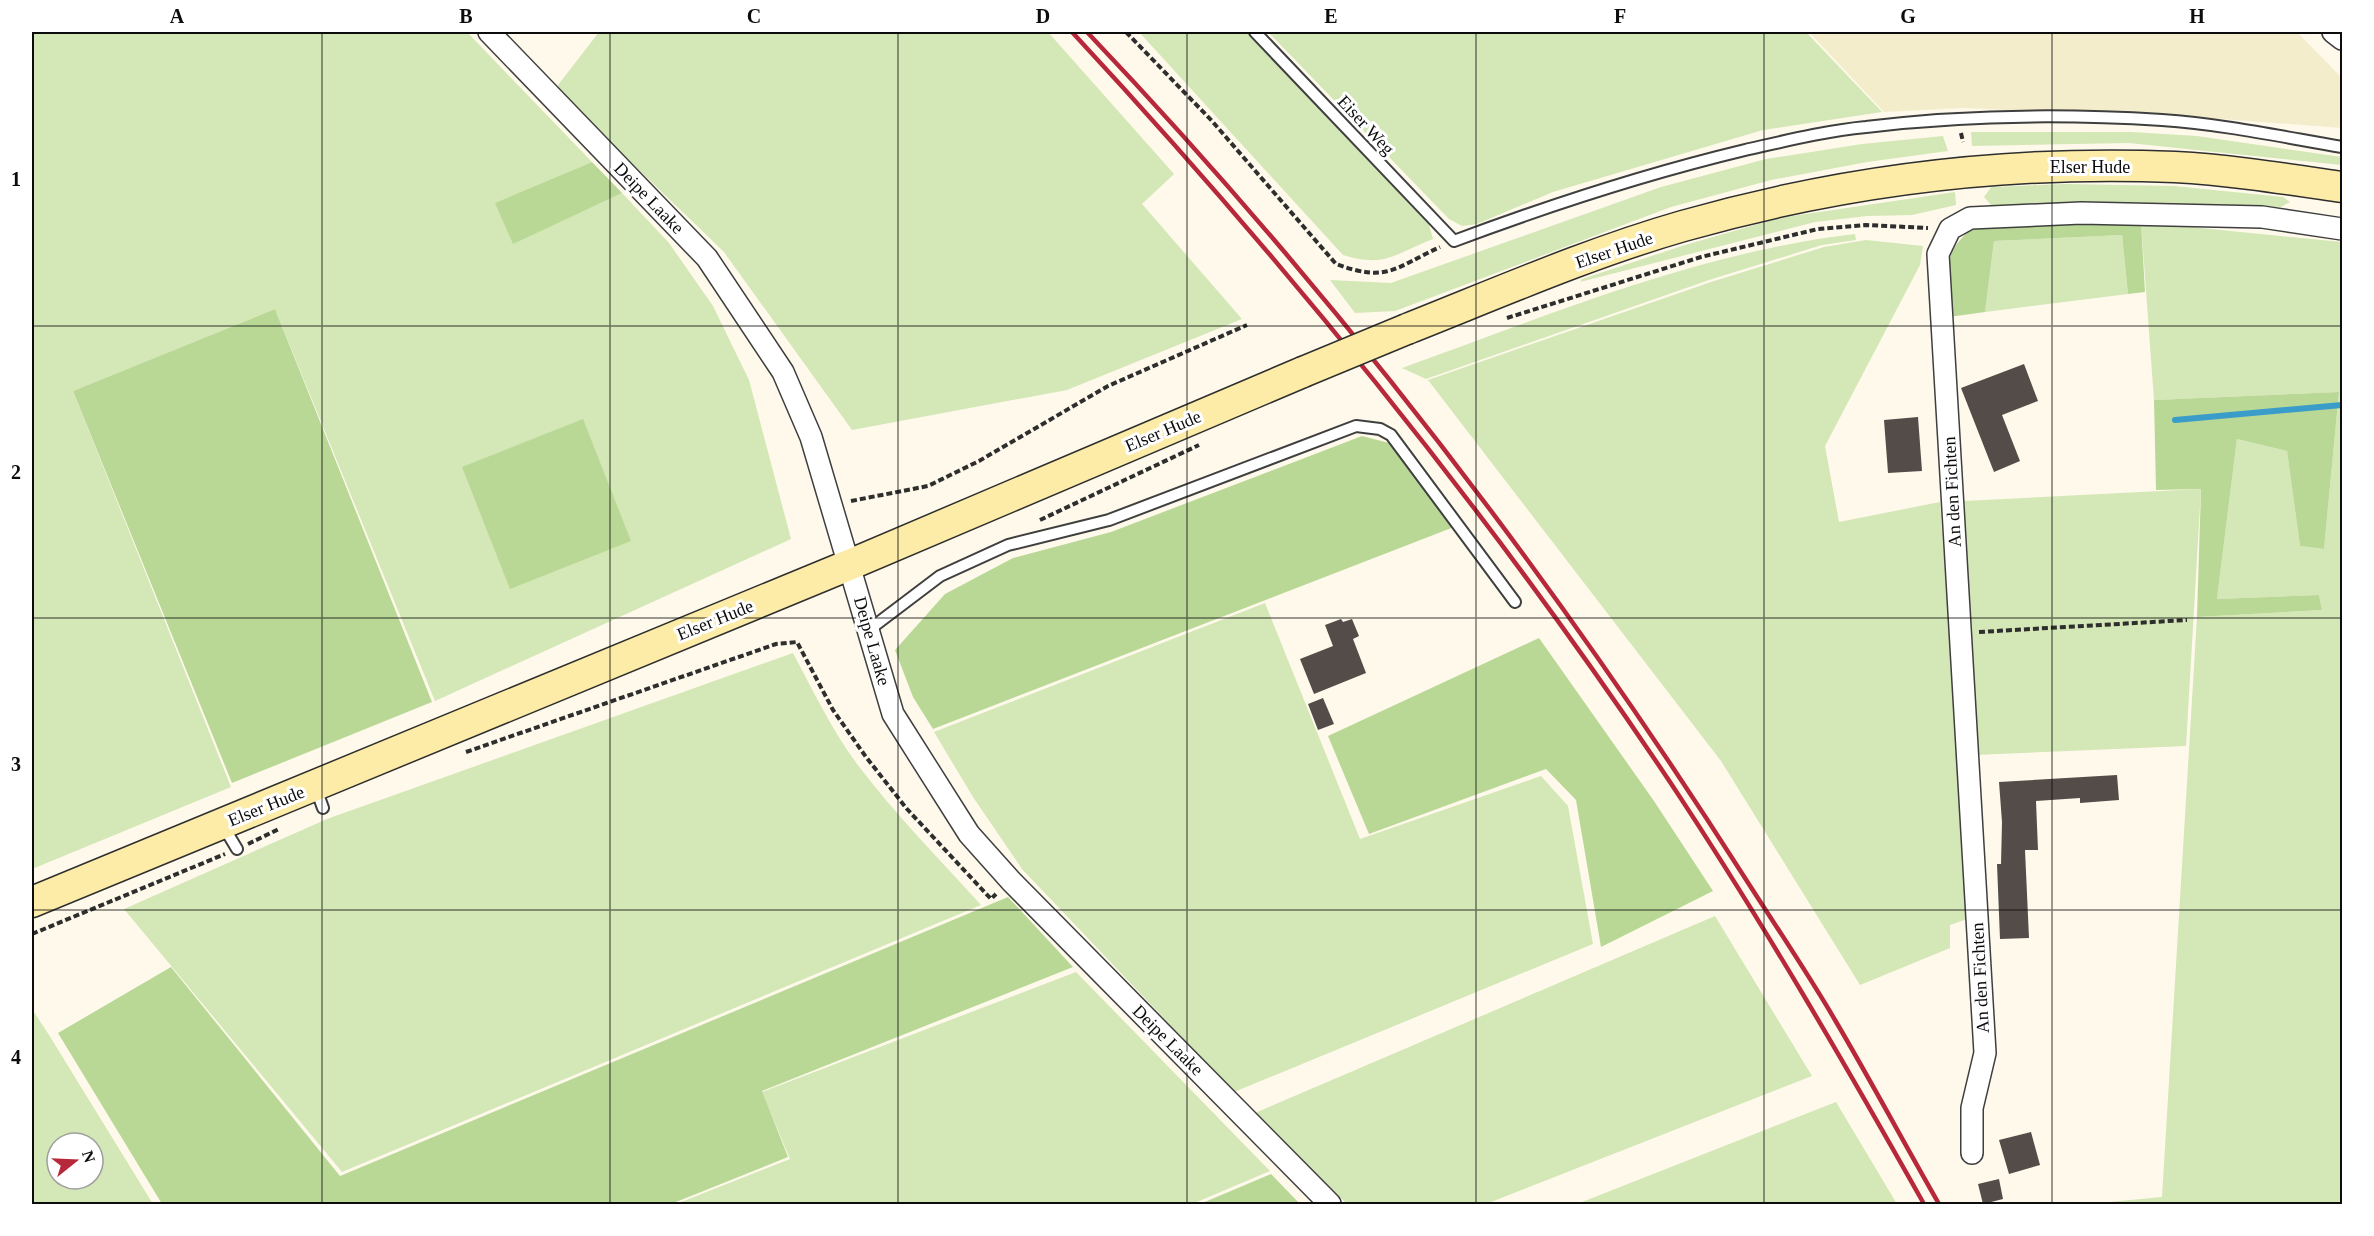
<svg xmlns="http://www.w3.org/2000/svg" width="2374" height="1236" viewBox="0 0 2374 1236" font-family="'Times New Roman',serif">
<rect width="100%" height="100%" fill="#fef9eb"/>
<!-- farmland -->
<path fill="#f3edcc" d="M1809 32H2297L2342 78V128L2222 119 1964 108 1884 112Z"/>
<!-- green -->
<path fill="#d4e7b6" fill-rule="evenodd" d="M32 32H467L592 162 496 203 513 243 622 193 669 243 713 306 749 380 791 539 435 701 275 309 73 391 231 787 32 869Z
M599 32H1048L1174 174 1142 204 1242 319 1067 390 852 430 724 252 555 89Z
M1139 32H1246L1429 225 1433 239C1394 254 1386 268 1343 255Z
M1268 32H1806L1882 112 1763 130 1553 192 1477 224 1462 226 1449 219Z
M1971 132H2131L2197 136 2342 157V165L2129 143 1972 146Z
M1943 136 1948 151 1867 162 1771 180 1671 207 1395 311 1355 313 1330 280 1391 283 1661 187 1766 159 1862 144Z
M2065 184 2174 186 2283 197 2290 202 2281 207 2079 201 1992 206 1984 197 1991 187Z
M1955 192 1956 205 1912 215 1867 216 1815 222 1580 282 1582 279 1685 245 1779 218Z
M2141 222 2342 242V1204H2088L2162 1197 2197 617 2322 610 2319 595 2217 599 2237 439 2287 451 2300 546 2324 549 2339 392 2154 400Z
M1855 234 1856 240 1822 245 1709 280 1426 379 1402 368C1549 315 1699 252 1855 234Z
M2122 235 2128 294 1985 312 1994 241Z
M1866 240 1923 246 1920 265 1825 446 1839 522 1940 502 1970 918 1950 925V948L1860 985 1721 761 1428 380 1711 282 1824 247Z
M2201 489 2186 746 1974 755 1964 501Z
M1265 603 1360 839 1541 776 1568 806 1593 944 1234 1092 1022 869 973 797 934 732Z
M793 653C813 691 832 730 857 764 895 814 939 859 981 905L342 1172 124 909 327 819Z
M1715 916 1812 1076 1486 1204H1347L1255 1113Z
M1076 972 1270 1171 1192 1204H676L790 1159 762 1092Z
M32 1009 49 1035 153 1204H32ZM57 1143H93V1179H57Z
M1836 1102 1897 1204H1577Z"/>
<!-- forest -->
<path fill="#b9d896" d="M592 162 622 193 513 244 495 203Z
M2141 222 2145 292 2128 294 2122 235 1994 241 1985 312 1949 317C1948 274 1938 255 1975 226Z
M275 309 432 702 232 783 73 391Z
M2339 392 2324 549 2300 546 2287 451 2237 439 2217 599 2319 595 2322 610 2197 617 2201 489 2156 490 2154 400Z
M583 419 631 541 510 589 462 467Z
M1362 436 1393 444 1454 527 933 729 913 697 895 650 945 594 1013 558 1111 532Z
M1539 638 1654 801 1713 891 1601 947 1576 800 1546 769 1369 834 1328 736Z
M1008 897 1073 967 762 1091 788 1157 671 1204H162L58 1033 171 967 340 1176Z
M1271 1174 1300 1204H1200Z"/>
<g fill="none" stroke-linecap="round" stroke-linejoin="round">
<!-- stream -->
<path stroke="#3a9cc9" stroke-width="6" d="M2175 420 2342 405"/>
</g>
<!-- building -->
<path fill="#544c48" d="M2024 364 2038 401 2002 415 2020 461 1994 472 1961 388Z
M1918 417 1922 471 1888 473 1884 420Z
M1341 619 1343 622 1352 619 1359 636 1353 639 1366 673 1314 694 1300 659 1333 646 1325 625Z
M1323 698 1334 724 1318 730 1308 704Z
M2117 775 2119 800 2080 803V798L2036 801 2038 850H2025L2029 938 2000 939 1997 864H2001L2002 822 1999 782Z
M2031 1132 2040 1165 2009 1174 1999 1140Z
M1999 1179 2003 1199 1983 1204 1978 1184Z"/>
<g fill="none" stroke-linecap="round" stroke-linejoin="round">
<!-- lane casing -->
<g stroke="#3f3f3f" stroke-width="14">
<path id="lane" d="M1255 32 1454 241C1550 205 1645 174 1745 150 1785 141 1825 131 1866 127 1963 115 2065 114 2162 120 2222 124 2283 137 2342 147
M870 629 940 576 1008 545 1109 520 1356 426 1380 429 1391 435 1515 602
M315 786 323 808
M222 824 237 849"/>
</g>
<!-- street casing -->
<g stroke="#3f3f3f" stroke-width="24">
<path id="street" d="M489 32 707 258 783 372 811 437 893 714 969 834 1011 881 1330 1204
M2333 32 2342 39
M1972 1153V1108L1985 1053 1938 254 1950 229 1970 218 2081 213 2262 217 2342 229"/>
</g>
<!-- secondary casing -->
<g stroke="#2e2e2e" stroke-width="33">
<path id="secondary" d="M1407 329C1498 293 1589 253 1683 226 1844 180 2007 160 2175 167 2231 170 2287 179 2342 187
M32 902 849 565 1303 372"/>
</g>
<!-- path -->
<path stroke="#2e2e2e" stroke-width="4" stroke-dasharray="6 3" stroke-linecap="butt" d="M1126 32 1212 121 1336 264C1388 283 1394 268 1440 247
M1961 133 1963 142
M1507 318 1701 257 1818 229 1866 225 1928 228
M851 501 928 486 979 461 1108 386 1247 325
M1040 520 1199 445
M1979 632 2187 620
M466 752 776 644 797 642 833 710 866 757 907 809 991 899 996 894
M248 844 279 829
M32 934 225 854"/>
<!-- lane -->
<use href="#lane" stroke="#fff" stroke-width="10"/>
<!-- street -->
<use href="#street" stroke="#fff" stroke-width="21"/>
<!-- secondary -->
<use href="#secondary" stroke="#fdeca7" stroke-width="30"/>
<!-- rail -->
<path stroke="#b7283b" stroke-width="4.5" d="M1072 32C1290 267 1493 517 1672 785 1762 921 1844 1062 1924 1204
M1087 32C1333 291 1553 577 1745 878 1775 925 1807 972 1835 1020 1871 1081 1904 1143 1939 1204"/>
<!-- secondary-bridge casing -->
<g stroke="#2e2e2e" stroke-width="33" stroke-linecap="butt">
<path id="secondary-bridge" d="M1303 372 1407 329"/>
</g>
<!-- secondary-bridge -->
<use href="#secondary-bridge" stroke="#fdeca7" stroke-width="30"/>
</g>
<!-- grid -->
<path fill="none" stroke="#0c0c0c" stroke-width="1.5" stroke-opacity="0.55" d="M322 32V1204M610 32V1204M898 32V1204M1187 32V1204M1476 32V1204M1764 32V1204M2052 32V1204M32 326H2342M32 618H2342M32 910H2342"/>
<g text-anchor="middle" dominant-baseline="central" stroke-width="6" stroke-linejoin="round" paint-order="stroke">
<!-- street labels -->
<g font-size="18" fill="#0c0c0c" stroke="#fff">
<text transform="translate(1366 125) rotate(47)">Eiser Weg</text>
<text x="2090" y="167">Elser Hude</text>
<text transform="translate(649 198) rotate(46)">Deipe Laake</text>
<text transform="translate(1614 250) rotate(-19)">Elser Hude</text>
<text transform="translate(1163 431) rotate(-23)">Elser Hude</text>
<text transform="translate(1952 492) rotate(-93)">An den Fichten</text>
<text transform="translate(715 620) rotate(-22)">Elser Hude</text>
<text transform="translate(872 641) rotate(74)">Deipe Laake</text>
<text transform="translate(266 806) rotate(-22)">Elser Hude</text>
<text transform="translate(1980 978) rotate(-93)">An den Fichten</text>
<text transform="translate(1168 1040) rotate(45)">Deipe Laake</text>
</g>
</g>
<!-- border -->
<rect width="2374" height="1236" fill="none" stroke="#ffffff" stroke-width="66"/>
<!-- north arrow -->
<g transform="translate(75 1161) rotate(72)"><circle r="28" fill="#ffffff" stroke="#9e9e9e" stroke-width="1.5"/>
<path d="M0-4.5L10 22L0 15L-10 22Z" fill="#b7283b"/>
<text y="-9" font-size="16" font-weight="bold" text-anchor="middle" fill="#0c0c0c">N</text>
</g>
<rect x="33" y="33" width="2308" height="1170" fill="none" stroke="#0c0c0c" stroke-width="2"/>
<g font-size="20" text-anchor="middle" font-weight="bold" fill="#0c0c0c">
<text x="177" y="23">A</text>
<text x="466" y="23">B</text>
<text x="754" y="23">C</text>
<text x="1043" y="23">D</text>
<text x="1331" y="23">E</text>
<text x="1620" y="23">F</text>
<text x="1908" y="23">G</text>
<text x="2197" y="23">H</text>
<text x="16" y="186">1</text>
<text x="16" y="479">2</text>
<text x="16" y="771">3</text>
<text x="16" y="1064">4</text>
</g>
</svg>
